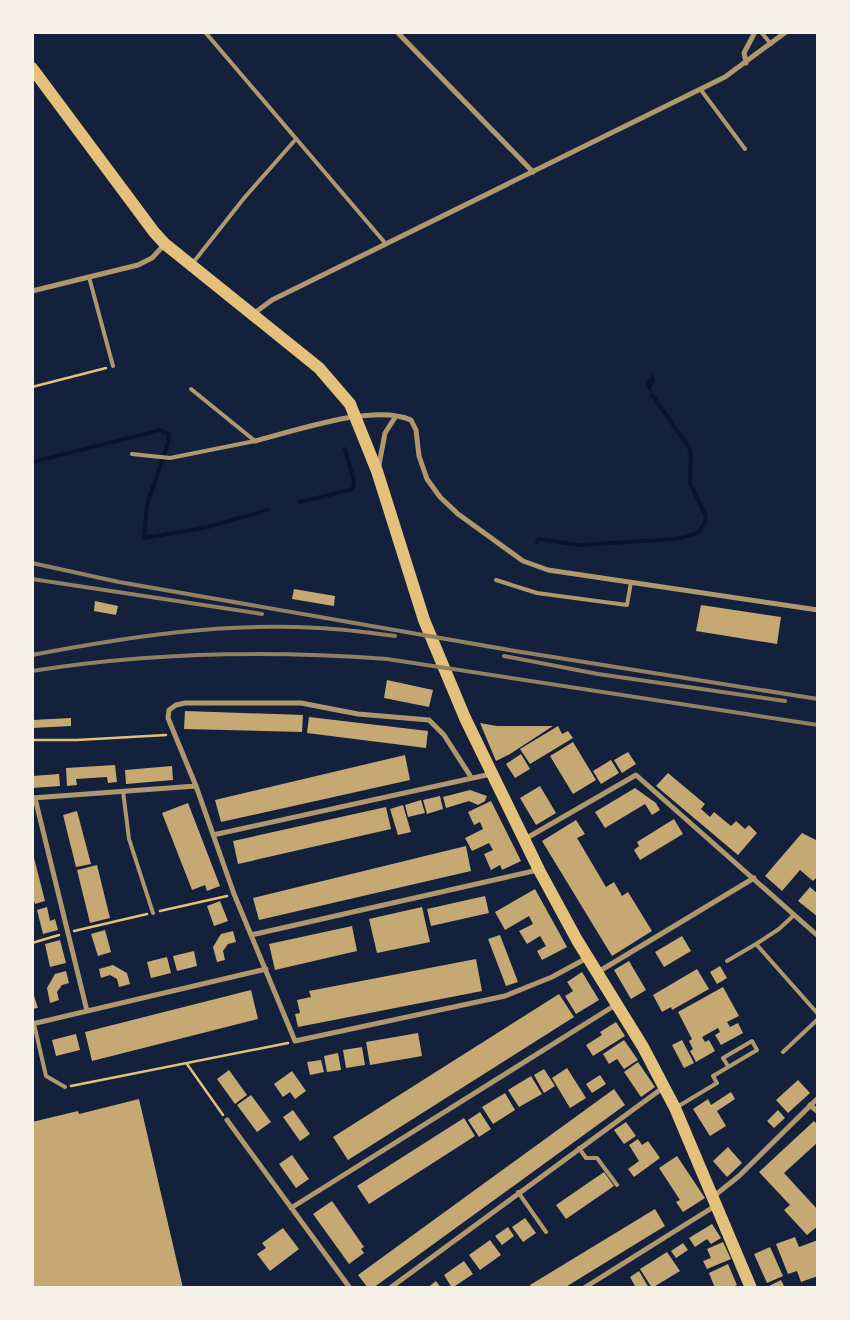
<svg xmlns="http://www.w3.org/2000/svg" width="850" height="1320" viewBox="0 0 850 1320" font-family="Jost,sans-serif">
<rect width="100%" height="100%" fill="#14213d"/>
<!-- water -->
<path fill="#0b132b" d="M653 373 655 383 651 387 652 395 645 384Z"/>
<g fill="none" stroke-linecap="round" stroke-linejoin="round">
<!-- stream -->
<path stroke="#0b132b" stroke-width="4" d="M32 462 161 430 169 435 168 443 147 505 144 538 208 527 267 510
M300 502 353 489 354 482 345 449
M537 542 539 539 580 545 676 539 698 533 705 523 706 516 690 483 691 457 689 447 652 395"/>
</g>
<!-- building -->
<path fill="#c6a872" d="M294 589 335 596 334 606 292 599Z
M95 601 118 606 116 615 94 611Z
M701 605 781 617 777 644 696 631Z
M387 680 433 690 429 707 384 698Z
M185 711 303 715 302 732 184 729Z
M309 717 428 731 426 748 307 733Z
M71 718V726L32 728V720Z
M480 723 497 726H553L510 754 496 761Z
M558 726 562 734 568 731 573 738 530 764 520 749Z
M573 742 596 780 573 794 550 756Z
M628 752 636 764 622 773 614 760Z
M521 754 530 769 515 778 506 764Z
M405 755 410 780 221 822 215 800Z
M611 760 619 773 601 784 593 771Z
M115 765 117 782 108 783 107 777 76 779 77 785 67 786 66 768Z
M172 766 173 780 126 784 125 770Z
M668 773 705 804 701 809 710 817 714 812 731 826 736 821 745 829 749 825 757 833 738 855 656 786Z
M59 774 60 786 32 788V776Z
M540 786 556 813 536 825 520 798Z
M635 788 656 803 660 810 652 815 645 804 605 828 595 812Z
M470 790 487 796 485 801 478 805 469 801 446 808 443 797Z
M440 796 443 809 427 814 423 800Z
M421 800 425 813 408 817 405 805Z
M491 801 521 861 502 870 500 865 491 870 484 854 493 850 489 843 472 851 465 838 483 829 480 822 474 825 468 812Z
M188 803 220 886 207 891 205 885 192 890 162 813Z
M403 805 411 832 398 835 390 809Z
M386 807 391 829 238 864 233 841Z
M77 811 91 864 76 867 63 815Z
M674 819 683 834 640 860 634 850 639 846 637 842Z
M576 820 585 834 577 838 606 887 614 882 622 896 628 892 652 931 612 956 542 841Z
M802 833 818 841V876L813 881 800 870 782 891 765 876Z
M466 846 471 871 259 920 253 898Z
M33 854 45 901 35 904 32 895Z
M97 865 110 918 90 923 77 870Z
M810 887 818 894V917L798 901Z
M535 889 567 947 542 960 537 951 546 946 540 936 527 944 519 931 533 924 529 916 505 930 495 912Z
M485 896 489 913 431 926 427 909Z
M220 901 228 921 214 926 207 906Z
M47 907 50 921 55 919 58 930 43 934 37 910Z
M422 907 430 942 377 953 369 919Z
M352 926 357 951 275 970 269 944Z
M105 930 111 952 98 956 91 934Z
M233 931 236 942 228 944 223 951 225 960 217 962 213 947 221 934Z
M500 935 518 982 506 986 488 939Z
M682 936 691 951 664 967 655 952Z
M60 940 66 963 50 967 45 944Z
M194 951 197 966 177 971 173 956Z
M167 957 171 973 151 978 147 962Z
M476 959 482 991 298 1027 295 1014 300 1013 297 1000 311 997 309 991Z
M629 961 646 990 631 999 614 970Z
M113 965 127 973 130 984 119 987 117 979 110 975 101 978 99 969Z
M720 966 727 978 717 984 710 972Z
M697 969 709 989 672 1010 671 1007 662 1012 653 995Z
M66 971 69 983 62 985 57 992 59 1000 50 1003 47 988 55 974Z
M582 972 599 1000 576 1014 565 996 573 991 567 982Z
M723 987 739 1016 727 1022 730 1027 738 1023 743 1033 721 1045 715 1035 720 1032 718 1028 702 1037 705 1042 709 1040 715 1051 696 1062 690 1051 693 1049 689 1041 692 1039 678 1012Z
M32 990 38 1008 32 1009Z
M251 990 258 1019 92 1061 85 1032Z
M559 994 574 1017 348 1160 333 1137Z
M616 1022 625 1036 593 1056 586 1045 602 1035 600 1032Z
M418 1033 422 1056 370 1065 366 1042Z
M76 1034 80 1050 56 1056 52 1040Z
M624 1040 638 1060 624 1069 617 1059 609 1064 603 1054Z
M682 1040 694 1063 684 1068 672 1045Z
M362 1047 365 1065 346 1068 343 1050Z
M338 1053 341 1070 327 1072 324 1056Z
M321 1060 324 1072 310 1075 307 1062Z
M638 1062 655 1087 641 1097 624 1072Z
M567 1068 586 1098 570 1108 552 1078Z
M544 1069 555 1086 544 1093 534 1075Z
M229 1070 247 1095 235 1104 217 1079Z
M292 1071 306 1091 295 1099 290 1092 283 1097 274 1084Z
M600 1075 606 1084 592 1093 586 1084Z
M531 1076 542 1094 519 1107 508 1090Z
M798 1080 810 1093 788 1113 776 1100Z
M614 1089 625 1105 373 1288H368L358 1275Z
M731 1092 735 1099 717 1111 726 1126 710 1136 693 1109 708 1099 711 1105Z
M505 1093 515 1110 493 1124 482 1107Z
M251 1095 271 1122 257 1132 237 1105Z
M139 1099 183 1288H32V1122L78 1111 79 1114Z
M293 1110 310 1134 300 1141 283 1117Z
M778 1110 785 1118 774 1128 767 1121Z
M480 1112 491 1129 479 1137 468 1120Z
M464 1118 475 1136 369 1204 357 1186Z
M814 1121 818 1125V1142L784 1173 818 1210V1226L807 1235 784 1210 790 1205 759 1172Z
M626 1122 636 1136 624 1144 614 1130Z
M638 1139 642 1145 648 1141 660 1158 634 1177 628 1169 639 1161 629 1145Z
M728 1147 742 1163 727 1177 713 1161Z
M292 1155 309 1179 296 1188 279 1164Z
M677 1156 705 1198 683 1212 676 1202 680 1200 659 1168Z
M604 1172 614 1186 566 1219 556 1205Z
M332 1201 364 1247 361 1249 364 1253 349 1264 313 1214Z
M655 1209 665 1226 564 1288H532L530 1285Z
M525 1218 536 1233 523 1242 512 1227Z
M712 1224 721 1238 711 1244 707 1239 695 1247 689 1238Z
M508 1227 514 1236 502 1245 495 1236Z
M283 1228 299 1249 270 1271 257 1254 266 1248 262 1243Z
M795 1237 799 1247 818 1240V1276L801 1282 797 1271 788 1274 776 1244Z
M490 1240 501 1255 480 1270 469 1255Z
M723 1242 731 1259 707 1269 703 1261 711 1258 707 1249Z
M683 1243 688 1250 676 1258 671 1251Z
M770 1247 783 1276 767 1283 754 1254Z
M667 1252 680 1271 652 1288 640 1269Z
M464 1261 473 1274 452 1288 444 1275Z
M728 1264 737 1285 730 1288H715L709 1273Z
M639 1271 649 1288H636L630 1277Z
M781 1280 785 1288H765Z
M436 1281 441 1288H427Z"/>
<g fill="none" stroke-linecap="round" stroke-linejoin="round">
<!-- path -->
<path stroke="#e5c07b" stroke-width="2.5" d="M32 387 106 368
M32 740H77L166 735
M160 911 227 896
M74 931 147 914
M32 943 59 935
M187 1064 223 1115
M71 1086 288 1043"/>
<!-- service -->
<path stroke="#b1986c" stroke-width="4" d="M205 32 386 244
M761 32 771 44
M701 90 745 149
M192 264 245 197 296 139
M89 277 113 366
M191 389 255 441
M132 454 170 458 255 441
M496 580 537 593 627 605 631 582
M123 791 129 839 153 913
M794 915 779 929 756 944 818 1014
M727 961 756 944
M34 1024 46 1076 65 1087
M783 1052 818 1019
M677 1107 717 1083 713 1076 757 1050 752 1041 723 1058 728 1066
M579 1148 586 1158H597L617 1185
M518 1192 546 1232"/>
<!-- minor -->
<path stroke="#b1986c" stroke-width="5" d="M397 32 533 172
M746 63 744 53 755 32
M32 291 138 265 152 258 165 244
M253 314 272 300 725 77 786 32
M255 441C295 431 374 403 411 420L416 430 419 456 427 479 440 497 458 514 523 561 548 570 818 610
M379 465 385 433 396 416
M471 777 444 735 429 720 358 714 301 703H185L176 705 169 710 168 718 196 786 234 894 295 1041 505 996 552 977 587 958
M32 798 196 786
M35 798 87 1011
M213 835 491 774
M525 839 636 775 818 936
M251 935 538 870
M598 972 754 878
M32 1024 266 969
M810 1105 818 1112
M227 1120 350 1288
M714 1196 739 1176 818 1098
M291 1208 617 1004
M390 1288 664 1087
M584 1288 715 1206"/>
<!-- trunk -->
<path stroke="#e5c07b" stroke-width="12" d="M32 68 154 232 165 244 319 368 350 404 377 471 424 620 465 718 539 870 577 940 643 1047 675 1108 751 1288"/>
<!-- rail -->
<path stroke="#918062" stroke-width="4" d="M32 563 119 582 515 651 818 699
M32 579 262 614
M32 655C127 637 223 622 319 628 344 629 370 633 395 636
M504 656 598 674 785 701
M32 671C151 652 267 650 387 659L818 725"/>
</g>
<!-- border -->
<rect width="850" height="1320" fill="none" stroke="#f6f1e7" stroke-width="68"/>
</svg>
